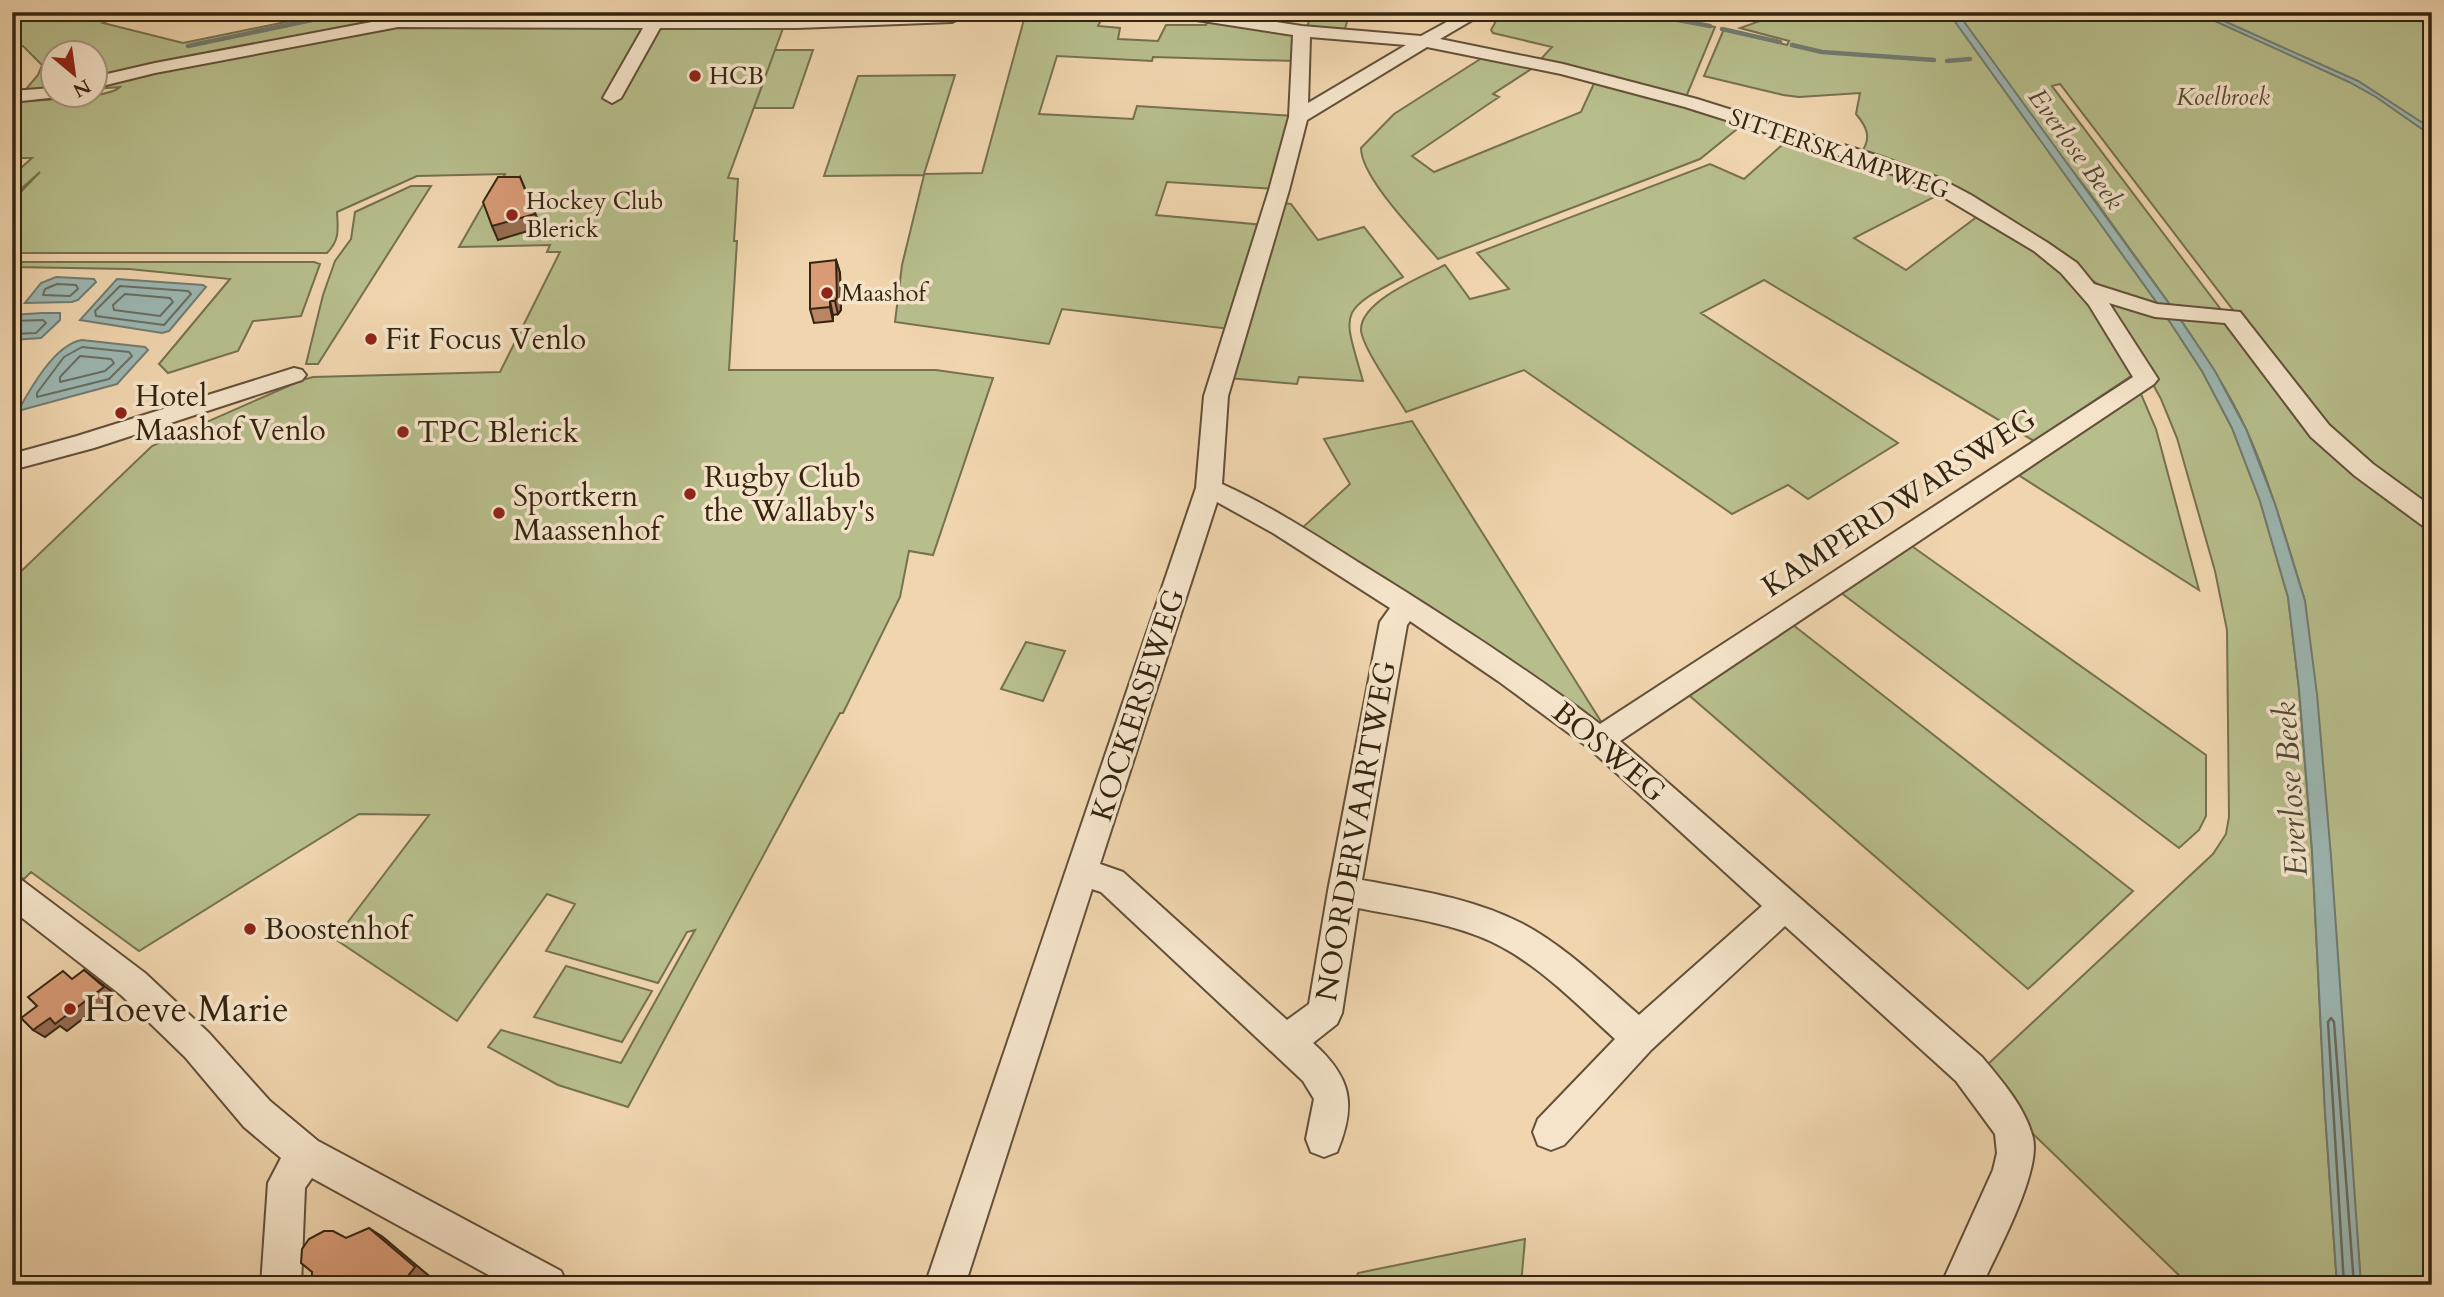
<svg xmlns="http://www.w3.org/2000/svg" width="2444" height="1297" viewBox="0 0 2444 1297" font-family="Cardo,serif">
<rect width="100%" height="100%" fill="#f0d5ae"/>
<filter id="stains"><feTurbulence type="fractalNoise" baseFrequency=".00286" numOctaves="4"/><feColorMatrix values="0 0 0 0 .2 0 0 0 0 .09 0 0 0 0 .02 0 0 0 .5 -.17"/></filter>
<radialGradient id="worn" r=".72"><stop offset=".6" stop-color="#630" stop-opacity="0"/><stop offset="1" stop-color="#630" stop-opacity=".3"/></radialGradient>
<!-- green -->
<path fill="#b7be8c" stroke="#76714e" stroke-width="2" d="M12 12H126L103 23 183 43 334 12H789L728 178 738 179 734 241H737L729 370H936L993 378 933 555 909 551 900 597 843 713H840L628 1107 558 1085 488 1047 501 1030 621 1063 695 930 687 932 658 983 546 951 575 904 547 894 457 1021 335 939 429 815 359 814 139 951 31 872 24 879 12 872V580L152 446 302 380 313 377 500 372 560 252H547L550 245 459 247 483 205H488L505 174 417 176 337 212C338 229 340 240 327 253H12V201L40 172 12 197V176L32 158H12V102C32 100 109 99 120 87L95 89 94 52H52V91L21 95 38 75 42 65 23 46 12 48Z
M1026 12H1105L1098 26 1120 28 1118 39 1158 41 1166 25H1206L1209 19 1291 33 1295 38 1294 61 1153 57 1152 61 1057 56 1039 114 1133 119 1137 106 1294 116 1274 189 1167 182 1156 215 1264 225 1230 329 1062 309 1049 344 895 322 902 265 924 175 824 176 858 76 955 75 924 174 982 173Z
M1312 12H1350L1344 32 1307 27Z
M1489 12H1641L1715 27 1686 97 1540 60 1552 47 1493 33 1491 30 1496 21 1483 16Z
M1785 12H2432V514L2321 425 2060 84 2052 86 2222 311 2173 309 2089 192 1965 34 2160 307 2100 286 2032 236 1861 153C1872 138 1867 127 1856 114L1860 93 1799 97 1783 95 1704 76 1724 29 1787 45 1789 41 1740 28Z
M775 50H813L793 108H754Z
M1485 56 1536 66 1493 94 1499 97 1412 156 1434 172 1581 112 1596 79 1747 121 1700 159 1438 259C1418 235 1361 178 1361 148L1394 114Z
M1792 136 1944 192 1854 238 1906 270 1982 213 2069 276 2095 309 2131 369V376L2034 441 1764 280 1701 313 1898 443 1808 499 1788 485 1732 514 1524 370 1406 412C1396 395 1362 347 1361 330 1360 301 1423 276 1445 265L1470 299 1509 289 1477 253 1710 164 1744 179Z
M411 186H431L318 364H306L323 295 335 261 351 239 355 212Z
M1283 203 1291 204 1318 240 1364 227 1403 277C1337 312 1343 311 1363 381L1299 377 1297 384 1228 378Z
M12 262H314L320 264 301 316 253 321 238 351 168 373 159 364 230 279 129 269 12 267Z
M2106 299 2166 316 2202 371 2232 428 2260 501 2288 597 2299 689 2312 850 2325 1112 2337 1285H2189L2026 1127 1986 1066 2213 854 2226 834 2229 817 2227 630 2215 571 2177 438 2161 399Z
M2180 319 2231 323 2302 419 2432 526 2431 1285H2361L2305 601C2287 543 2271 484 2246 429 2228 390 2204 354 2180 319Z
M2138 387 2156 429 2199 590 2012 471Z
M1412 421 1602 723 1598 726 1301 529 1350 484 1324 439Z
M1906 542 2206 755V816L2199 830 2179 848 1836 589Z
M1788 621 2133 891 2028 989 1683 690Z
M1026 642 1065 651 1043 701 1001 689Z
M566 966 652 991 622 1042 534 1017Z
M1525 1239 1521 1285H1354L1358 1273Z"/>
<!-- water -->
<path fill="#9cb7b2" stroke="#727c71" stroke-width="2" d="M1948 12H1957L2173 309 2160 307Z
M2195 12H2204L2358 81 2432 129V136L2376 97 2349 82Z
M56 277 94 279 96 282 78 300 72 302 25 303 41 283Z
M117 279 203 285 206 287 169 331 162 333 80 320Z
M42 313H60V320L41 338 12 340V315Z
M2166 316 2180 319 2215 371 2246 429 2275 504 2305 601 2317 694 2331 856 2361 1285H2337L2325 1112 2312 850 2299 689 2288 597 2260 501 2232 428 2202 371Z
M82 340 145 347 148 350 117 384 18 411C30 389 55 344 82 340Z"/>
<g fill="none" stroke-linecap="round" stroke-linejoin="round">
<!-- shore-far1 -->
<path stroke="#686e61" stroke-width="2" d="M57 284 76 285 78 289 70 296 43 295 45 289Z
M120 286 188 291 191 294 164 325 96 316 95 311Z
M125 294 170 298 173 302 160 316 114 310 113 305Z
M12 321 43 320 46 323 36 333 12 334
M82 347 129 352 132 356 109 379 37 397V393L64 357Z
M80 356 111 359 114 363 105 371 60 382V377Z"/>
<!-- shore -->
<path stroke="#686e61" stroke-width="2.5" d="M2344 1285 2328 1022 2331 1018 2334 1022 2354 1285"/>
<!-- stream -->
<path stroke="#727c71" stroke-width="4.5" d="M1635 12 1710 26
M1722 29 1780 42
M1792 45 1822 52 1934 60
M188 46 350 12
M1947 61 1970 59"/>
<!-- minor casing -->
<g stroke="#635038" stroke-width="4">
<path id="minor" d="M972 12 952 22 797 28H660L621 98 612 103 603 98 643 28 398 27 155 73 94 88V77L155 63 398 17 797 18Z
M1169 12H1212L1302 26 1421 36 1465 12H1486L1440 39 1563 64 1697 99 1879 156 1939 178 1971 195 2048 243 2077 263 2094 284 2157 304 2240 312 2329 425 2373 464 2432 507V529L2423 526 2355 476 2311 437 2225 323 2155 317 2109 303 2158 379 2154 384 1620 741 1982 1057C2002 1081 2025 1107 2033 1138 2041 1172 1997 1253 1982 1285H1941L1993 1170 1997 1153 1995 1134 1956 1081 1785 926 1651 1050 1564 1145 1551 1150 1538 1145 1533 1132 1538 1119 1615 1039C1573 1001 1531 956 1478 936 1440 921 1398 916 1358 908L1342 1013 1337 1024 1313 1043C1351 1077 1357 1104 1337 1152L1324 1157 1311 1152 1306 1139 1314 1099 1303 1081 1101 892 1092 889 965 1285H925L1196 488 1204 396 1269 190 1289 117 1293 35 1177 17ZM1310 37 1406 45 1308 103ZM1427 47 1561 74 1685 107 1865 164 1925 186 2034 251 2061 273 2089 305 2133 377 1600 724C1523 666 1442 614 1361 564 1315 535 1271 506 1222 484L1228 396 1289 190 1307 120ZM1217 502 1273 533 1390 608 1380 622 1328 891 1309 1004 1287 1020 1123 872 1100 864ZM1410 621 1498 681 1589 748 1762 906 1639 1015C1602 983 1565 946 1521 923 1472 898 1416 890 1362 880L1407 625Z
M52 88V94H60L58 97 12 102V91Z
M294 368 302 370 306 375 302 380 94 448 12 470V454L77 436Z
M12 877 23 881 145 973 209 1033 270 1101 318 1141 561 1271 567 1285H507L312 1178 305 1188 301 1285H261L268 1183 281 1158 244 1127 185 1057 121 995 12 910Z"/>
</g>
<!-- minor -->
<use href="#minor" fill="#f5e4ca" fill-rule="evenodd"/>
</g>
<!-- wall -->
<path fill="#ba8565" stroke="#342410" stroke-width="2" d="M836 260 840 273 841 310 838 314 833 315V321L814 323 810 309Z"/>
<!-- shaded-wall -->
<path fill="#976c53" stroke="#342410" stroke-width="2" d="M520 177 541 227 498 240 492 226Z
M836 260 840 273 841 310 838 314 835 301Z
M830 301 833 315V321L830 307Z
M84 970 115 994 67 1031 60 1026 45 1037 33 1030Z
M369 1228 383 1237 428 1275 420 1285H401Z"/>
<!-- building -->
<path fill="#d89b76" stroke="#342410" stroke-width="2" d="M498 177H520L535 214 492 226 483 202Z
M836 260 837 297 835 301H830V307L810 309V263Z
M84 970 104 987 55 1024 50 1018 33 1030 21 1018 37 1006 28 997 63 971 72 979Z
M369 1228 415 1267 401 1285H312V1272L301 1263 302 1249 309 1239 324 1231H333L346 1238Z"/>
<!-- markers -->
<g fill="#8f2418" stroke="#f5e4ca" stroke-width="2.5">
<circle cx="695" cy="76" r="7"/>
<circle cx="512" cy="215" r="7"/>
<circle cx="827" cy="293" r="7"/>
<circle cx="371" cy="339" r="7"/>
<circle cx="121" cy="413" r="7"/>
<circle cx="403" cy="432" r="7"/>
<circle cx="690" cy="494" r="7"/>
<circle cx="499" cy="513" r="7"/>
<circle cx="250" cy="929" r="7"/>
<circle cx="70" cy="1009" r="7"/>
</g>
<g text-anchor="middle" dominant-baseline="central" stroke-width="7" stroke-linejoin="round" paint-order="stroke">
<!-- far-poi labels -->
<g font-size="24" fill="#342410" stroke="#f5e4ca" text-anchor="start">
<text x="709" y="76">HCB</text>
<text x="526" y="201">Hockey Club<tspan x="526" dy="28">Blerick</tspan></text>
<text x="841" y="293">Maashof</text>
</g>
<!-- far-park labels -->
<g font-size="24" font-style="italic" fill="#554a2f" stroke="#f5e4ca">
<text x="2223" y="97">Koelbroek</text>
</g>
<!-- far-street labels -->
<g font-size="24" fill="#342410" stroke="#f5e4ca">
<text transform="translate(1839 154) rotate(19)">SITTERSKAMPWEG</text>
</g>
<!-- far-water labels -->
<g font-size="26" font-style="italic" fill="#4e4938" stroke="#f5e4ca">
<text transform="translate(2076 149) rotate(54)">Everlose Beek</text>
</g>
<!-- poi labels -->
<g font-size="30" fill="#342410" stroke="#f5e4ca" text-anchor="start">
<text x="385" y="339">Fit Focus Venlo</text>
<text x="135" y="396">Hotel<tspan x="135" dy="34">Maashof Venlo</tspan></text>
<text x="417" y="432">TPC Blerick</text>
<text x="704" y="477">Rugby Club<tspan x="704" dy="34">the Wallaby's</tspan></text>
<text x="513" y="496">Sportkern<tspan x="513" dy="34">Maassenhof</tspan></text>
<text x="264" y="929">Boostenhof</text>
</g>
<!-- street labels -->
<g font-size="30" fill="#342410" stroke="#f5e4ca">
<text transform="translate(1899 503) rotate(-33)">KAMPERDWARSWEG</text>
<text transform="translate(1138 705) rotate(-72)">KOCKERSEWEG</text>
<text transform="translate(1609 752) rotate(40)">BOSWEG</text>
<text transform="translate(1356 831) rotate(-80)">NOORDERVAARTWEG</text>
</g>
<!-- water labels -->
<g font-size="32" font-style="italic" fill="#4e4938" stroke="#f5e4ca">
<text transform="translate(2291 789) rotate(-94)">Everlose Beek</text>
</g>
<!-- near-poi labels -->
<g font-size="37" fill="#342410" stroke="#f5e4ca" text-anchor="start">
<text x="84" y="1009">Hoeve Marie</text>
</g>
</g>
<!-- margin -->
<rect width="2444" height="1297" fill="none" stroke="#f0d5ae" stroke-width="42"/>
<rect x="14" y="14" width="2416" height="1269" fill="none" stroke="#342410" stroke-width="3.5"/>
<rect x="21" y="21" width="2402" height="1255" fill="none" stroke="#342410" stroke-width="2"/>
<!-- north arrow -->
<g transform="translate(74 74) rotate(151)"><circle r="33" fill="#f5e4ca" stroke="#a89780" stroke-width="2"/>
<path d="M0-5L12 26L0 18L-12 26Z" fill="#8f2418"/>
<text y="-10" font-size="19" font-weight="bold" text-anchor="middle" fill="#342410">N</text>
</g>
<rect width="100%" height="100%" filter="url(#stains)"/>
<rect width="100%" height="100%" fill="url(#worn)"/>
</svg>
